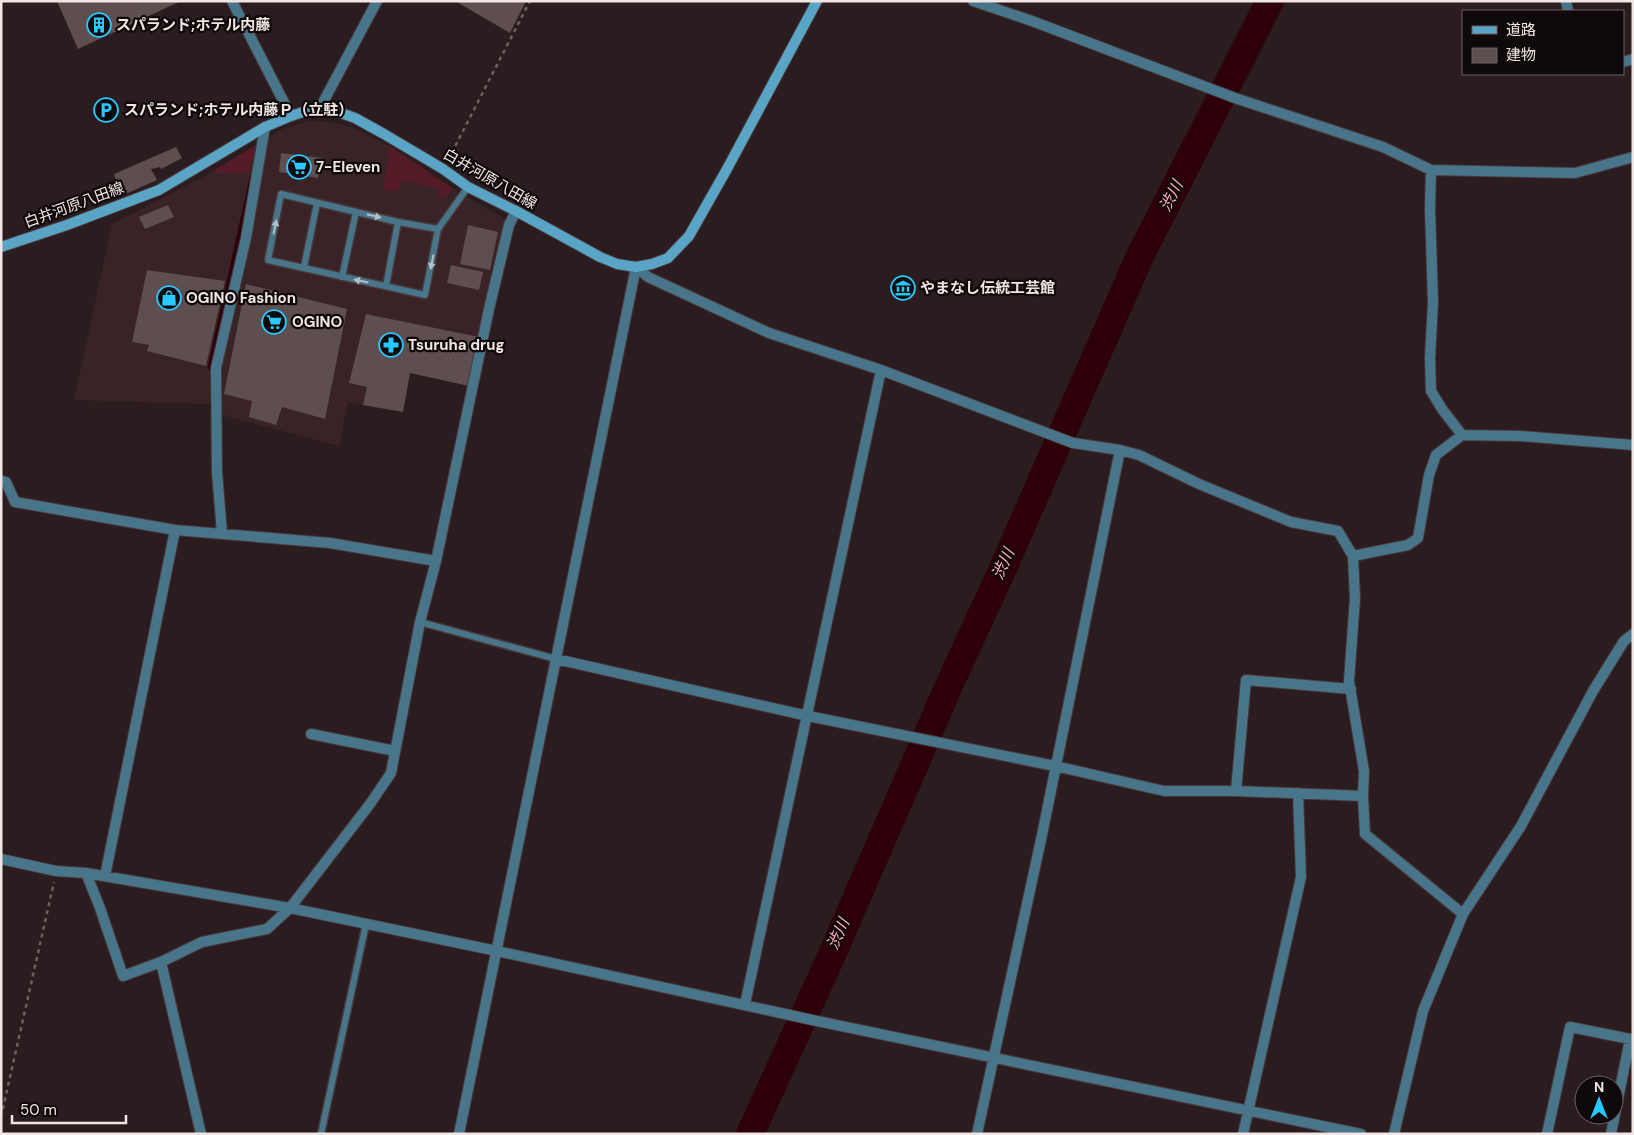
<svg xmlns="http://www.w3.org/2000/svg" width="1634" height="1135" viewBox="0 0 1634 1135" font-family="'DM Sans','Noto Sans JP',sans-serif">
<rect width="100%" height="100%" fill="#2b1d1f"/>
<!-- built -->
<path fill="#392326" d="M309 121 330 122 351 127 390 146 452 188 505 219 479 337 410 373 403 412 348 402 339 446 222 415 210 404 74 400 112 224 210 173 282 129Z"/>
<!-- green -->
<path fill="#551c27" d="M256 145 249 173H210Z
M390 146 452 188C449 195 446 197 438 198L439 189 401 180 398 191 383 190Z"/>
<g fill="none" stroke-linecap="round" stroke-linejoin="round">
<!-- stream -->
<path stroke="#2d000a" stroke-width="4.5" d="M210 367 252 177"/>
<!-- river -->
<path stroke="#2d000a" stroke-width="28" d="M750 1134 830 959 951 681 1000 575 1140 256 1270 1"/>
</g>
<!-- building -->
<path fill="#5f4e4f" d="M57 1H181L78 49Z
M455 1H526L510 33Z
M176 147 182 158 161 169 160 167 151 169 157 180 121 196 114 174Z
M281 153 322 158 318 178 279 172Z
M168 205 174 217 145 229 139 217Z
M468 225 498 232 490 270 460 264Z
M451 265 483 272 479 290 447 283Z
M147 270 225 281 206 366 147 351 149 345 132 342Z
M246 284 347 309 325 419 282 407 276 425 249 417 252 401 224 394Z
M366 314 479 337 469 386 410 373 403 412 363 405 367 387 349 383Z"/>
<g fill="none" stroke-linecap="round" stroke-linejoin="round">
<!-- service casing -->
<g stroke="#47393b" stroke-width="9">
<path id="service" d="M438 229 398 222 281 194 268 260 425 295 438 229 468 187
M304 267 317 203
M342 277 356 212
M386 286 398 222
M420 622 556 659
M321 1134 366 924"/>
</g>
<!-- minor casing -->
<g stroke="#47393b" stroke-width="12">
<path id="minor" d="M232 1 291 116
M973 1 1032 21 1235 98 1383 147 1431 170 1575 173 1633 157
M1566 1 1568 11
M1623 62 1633 59
M319 110 377 1
M1431 170 1430 209 1433 302 1430 358 1431 391 1442 409 1462 435
M1 481 6 482 15 502 175 530 330 543 436 561
M222 533 217 472 216 368 246 238 265 127
M1353 556 1408 545 1418 538 1429 475 1436 455 1462 435 1521 436 1633 445
M556 659 808 716 1055 766 1164 791H1236L1363 796
M311 734 395 751
M1236 791 1246 680 1351 689
M1 859 56 871 86 873 290 908 497 951 817 1021 1361 1134
M86 873 100 908 123 976 161 962 202 942 267 929 290 908 370 804 391 773 420 622 436 561 489 309 509 225 516 211
M105 876 175 530
M161 962 201 1134
M745 1004 881 370
M459 1134 636 267 648 277 769 333 881 370 1073 443 1120 450 1139 455 1199 484 1291 522 1338 531 1353 556 1355 598 1349 681 1364 771 1363 796 1365 834 1463 914
M977 1134 1042 835 1120 450
M1243 1134 1301 877 1298 793
M1394 1134 1423 1011 1463 914 1521 826 1593 691 1624 641 1633 634
M1547 1134 1570 1027 1630 1039 1611 1134"/>
</g>
<!-- secondary casing -->
<g stroke="#47393b" stroke-width="12">
<path id="secondary" d="M1 247 67 225 159 190 265 127 291 116 309 110 330 109 355 118 384 134 443 169 468 187 516 211 600 257 617 264 636 267 652 264 668 258 689 236 727 169 817 1"/>
</g>
<!-- path -->
<path stroke="#6d6061" stroke-width="2.5" stroke-dasharray="4 4" stroke-linecap="butt" d="M448 160 530 1
M1 1117 54 882"/>
<!-- service -->
<use href="#service" stroke="#487589" stroke-width="6"/>
<!-- minor -->
<use href="#minor" stroke="#487589" stroke-width="10"/>
<!-- secondary -->
<use href="#secondary" stroke="#5aa5c5" stroke-width="10"/>
</g>
<!-- one-way arrows -->
<defs><path id="oneway-solid" d="M-6-.8H1V-3.2L6.5 0L1 3.2V.8H-6Z" transform="scale(1.25)"/></defs>
<g fill="#b5bec5">
<use href="#oneway-solid" transform="translate(374 216) rotate(13)"/>
<use href="#oneway-solid" transform="translate(275 227) rotate(-78)"/>
<use href="#oneway-solid" transform="translate(432 262) rotate(101)"/>
<use href="#oneway-solid" transform="translate(361 281) rotate(-168)"/>
</g>
<!-- icons -->
<defs>
<g id="building-ring" transform="scale(1.25)"><circle r="9.5" fill="#0f090a" stroke="#29c8ff" stroke-width="1.5"/><path d="M-4-6H4V6H1V3H-1V6H-4ZM-2.5-4.3h1.7v1.8h-1.7ZM.8-4.3h1.7v1.8H.8ZM-2.5-1h1.7V.8h-1.7ZM.8-1h1.7V.8H.8Z" fill="#29c8ff"/></g>
<g id="parking-ring" transform="scale(1.25)"><circle r="9.5" fill="#0f090a" stroke="#29c8ff" stroke-width="1.5"/><path d="M-3.5-5.5H1a3.5 3.5 0 0 1 0 7H-1V5.5H-3.5ZM-1-3.4V-.6H.8a1.4 1.4 0 0 0 0-2.8Z" fill="#29c8ff"/></g>
<g id="supermarket-ring" transform="scale(1.25)"><circle r="9.5" fill="#0f090a" stroke="#29c8ff" stroke-width="1.5"/><path d="M-6-5.5h2.5l.6 2H6L4.5 2H-2.5L-4.4-4H-6ZM-1.5 3.2a1.3 1.3 0 1 0 .1 0ZM3 3.2a1.3 1.3 0 1 0 .1 0Z" fill="#29c8ff"/></g>
<g id="museum-ring" transform="scale(1.25)"><circle r="9.5" fill="#0f090a" stroke="#29c8ff" stroke-width="1.5"/><path d="M0-6L6-3V-2H-6V-3ZM-5-1h2V3h-2ZM-1-1h2V3h-2ZM3-1h2V3H3ZM-6 4H6V6H-6Z" fill="#29c8ff"/></g>
<g id="shop-ring" transform="scale(1.25)"><circle r="9.5" fill="#0f090a" stroke="#29c8ff" stroke-width="1.5"/><path d="M-5-2.5h2.3a2.7 3.5 0 0 1 5.4 0H5L5.5 6h-11ZM-1.5-2.5h3a1.5 2.3 0 0 0-3 0Z" fill="#29c8ff"/></g>
<g id="pharmacy-ring" transform="scale(1.25)"><circle r="9.5" fill="#0f090a" stroke="#29c8ff" stroke-width="1.5"/><path d="M-2-6h4v4h4v4h-4v4h-4v-4h-4v-4h4Z" fill="#29c8ff"/></g>
</defs>
<g fill-rule="evenodd">
<use href="#building-ring" x="99" y="25"/>
<use href="#parking-ring" x="106" y="110"/>
<use href="#supermarket-ring" x="299" y="167"/>
<use href="#museum-ring" x="903" y="288"/>
<use href="#shop-ring" x="169" y="298"/>
<use href="#supermarket-ring" x="274" y="322"/>
<use href="#pharmacy-ring" x="391" y="345"/>
</g>
<g text-anchor="middle" dominant-baseline="central" stroke-width="4.5" stroke-linejoin="round" paint-order="stroke">
<!-- poi labels -->
<g font-size="15" font-weight="bold" fill="#f0e6e6" stroke="#0f090a" text-anchor="start">
<text x="116" y="25">スパランド;ホテル内藤</text>
<text x="124" y="110">スパランド;ホテル内藤Ｐ（立駐）</text>
<text x="316" y="167">7-Eleven</text>
<text x="920" y="288">やまなし伝統工芸館</text>
<text x="186" y="298">OGINO Fashion</text>
<text x="292" y="322">OGINO</text>
<text x="408" y="345">Tsuruha drug</text>
</g>
<!-- street labels -->
<g font-size="15" fill="#f0e6e6" stroke="#0f090a">
<text transform="translate(490 179) rotate(30)">白井河原八田線</text>
<text transform="translate(74 205) rotate(-20)">白井河原八田線</text>
</g>
<!-- water labels -->
<g font-size="16" font-style="italic" fill="#ffaeb7" stroke="#0f090a">
<text transform="translate(1171 196) rotate(-63)">渋川</text>
<text transform="translate(1003 564) rotate(-66)">渋川</text>
<text transform="translate(838 934) rotate(-66)">渋川</text>
</g>
</g>
<!-- border -->
<rect width="1634" height="1135" fill="none" stroke="#f0e6e6" stroke-width="5"/>
<!-- legend -->
<rect x="1462" y="10" width="162" height="65" fill="#0f090a" stroke="#696162"/>
<rect x="1472" y="26" width="25" height="8" fill="#5aa5c5" stroke="#696162"/>
<text x="1506" y="35" font-size="15" fill="#f0e6e6">道路</text>
<rect x="1472" y="48" width="25" height="15" fill="#5f4e4f" stroke="#696162"/>
<text x="1506" y="60" font-size="15" fill="#f0e6e6">建物</text>
<!-- north arrow -->
<g transform="translate(1599 1100)"><circle r="24" fill="#0f090a" stroke="#696162"/>
<path d="M0-4L9 19L0 12L-9 19Z" fill="#29c8ff"/>
<text y="-8" font-size="14" font-weight="bold" text-anchor="middle" fill="#f0e6e6">N</text>
</g>
<!-- scale -->
<path d="M12 1115v8h114v-8" fill="none" stroke="#f0e6e6" stroke-width="2.5"/>
<text x="20" y="1115" font-size="15" fill="#f0e6e6" stroke="#0f090a" stroke-width="4" paint-order="stroke">50 m</text>
</svg>
